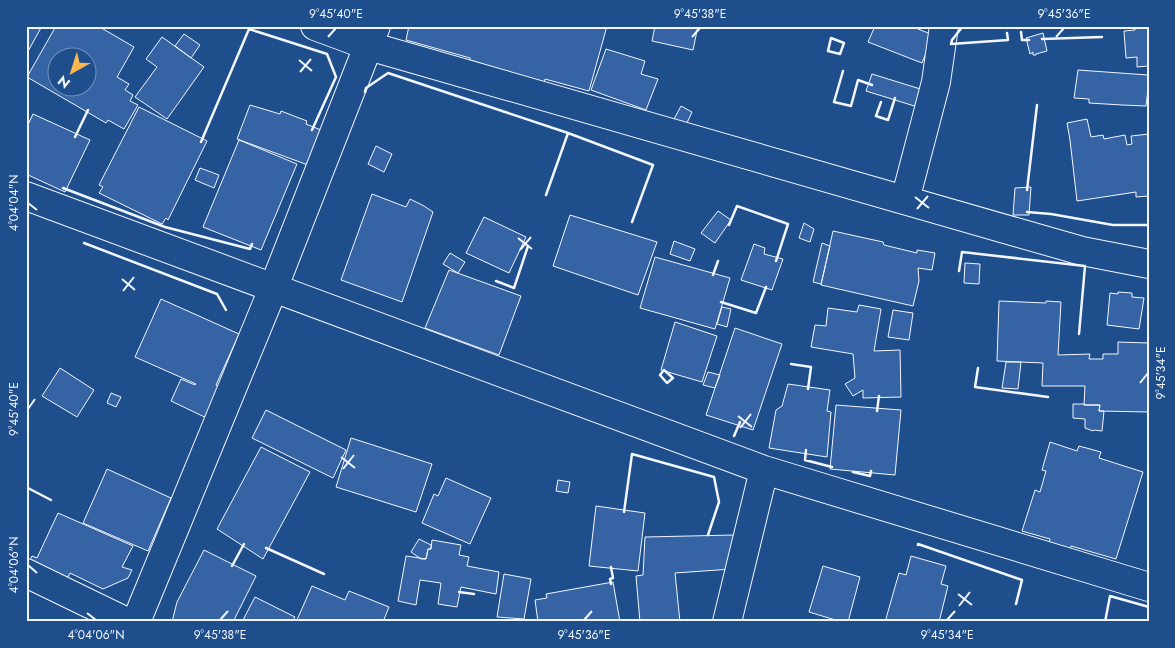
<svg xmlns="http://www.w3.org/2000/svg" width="1175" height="648" viewBox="0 0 1175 648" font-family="Jost,sans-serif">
<rect width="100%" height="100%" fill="#1f4e8c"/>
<!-- building -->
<path fill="#3563a3" stroke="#f2f6ff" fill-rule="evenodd" d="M26 26H42L26 55Z
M56 26H98L134 47 117 77 129 84 125 90 133 95 130 101 138 105 124 129 108 120 106 123 27 77ZM58 58H88V88H58Z
M409 26H607L589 91 545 79 544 83 470 60V58L406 40Z
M655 26H698L693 50 652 41Z
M875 26H911L933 35 922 63 868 42Z
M1135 26H1149V81L1146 106 1122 105 1089 103V99L1074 98 1078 70 1148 75V66L1137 67V57L1126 58 1124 31 1135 30Z
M1043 33 1047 51 1036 54V55H1033V52L1030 54 1026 38Z
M184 34 200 45 191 58 175 46Z
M162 37 204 67 167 119 135 97 157 67 146 59Z
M606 49 645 61 641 74 658 79 646 110 591 90Z
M872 74 930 92 924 109 866 91Z
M250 105 280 114 281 111 307 121 306 124 321 130 308 165 237 139Z
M681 106 692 112 686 125 674 119Z
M139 107 207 141 168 220 166 218 162 224 99 193 103 187 99 185Z
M33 114 90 140 65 192 26 174V129Z
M1087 119 1091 137 1103 135 1104 139 1125 135 1127 145 1132 144 1131 136 1149 134V196L1136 197V192L1077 201 1070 140 1067 123Z
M239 140 297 164 261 250 203 227Z
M376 146 392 154 384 172 368 164Z
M200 168 219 175 214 188 195 180Z
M1031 187 1029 215H1013L1015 188Z
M372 194 406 207 410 199 424 206 433 212 402 302 341 280Z
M718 211 731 220 715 243 701 233Z
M570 215 657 242 638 295 553 266Z
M484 217 526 237 509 273 466 253Z
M804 223 814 229 810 242 799 238Z
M833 231 883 242 884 245 917 253V250L935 253 932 270 918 268 919 281 913 306 821 285Z
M674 241 695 249 690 261 670 254Z
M822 243 830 246 821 284 813 282Z
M754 244 765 248 764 254 783 259 772 290 741 280Z
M450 253 465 262 458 273 443 264Z
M655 257 730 278 715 329 640 308Z
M965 263 980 264 979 284 964 283Z
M449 270 521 296 499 355 425 328Z
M1118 292 1132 293V297L1144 298 1139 329 1107 325 1110 293 1118 294Z
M161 299 239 334 216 385 228 391 213 421 171 401 181 379 195 385 196 384 135 357Z
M999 301 1046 303V301L1061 302 1058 355 1090 354 1089 359H1103V354H1118V342L1149 343V412L1099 411 1100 405H1084L1085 386H1042L1043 363 997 361Z
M859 305 881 309 874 351 900 350 901 397 863 398V390L853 396 845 384 855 378 853 354 811 347 815 325 826 326 828 308 857 312Z
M722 307 731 309 727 327 717 324Z
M893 310 913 313 909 340 888 337Z
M675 322 717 336 702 382 661 370Z
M735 328 782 344 753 430 706 415Z
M1006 362H1021L1018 389 1002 388Z
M60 368 94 390 77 417 42 396Z
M708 372 720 375 715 388 703 385Z
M788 384 830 390 827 411 831 412 827 457 769 448 776 410 782 406Z
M111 393 121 397 116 407 107 403Z
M1073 404H1084V405H1100L1099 411H1104L1102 431 1094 430 1093 431 1085 428V419L1073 418Z
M836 405 901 410 895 475 830 469Z
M266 410 346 450 333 478 252 438Z
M351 438 432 464 416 512 336 487Z
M1050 442 1077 451 1079 446 1101 452 1099 458 1143 472 1116 559 1071 546 1070 550 1049 544 1050 539 1022 531 1035 490 1040 492 1046 471 1042 470Z
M261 447 310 472 263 559 217 529Z
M107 469 171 498 148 551 83 523Z
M446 478 491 498 470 544 422 523 434 494 438 496Z
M558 480 570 482 568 493 556 491Z
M596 506 645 513 638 571 589 566Z
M58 513 133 546 122 567 132 570 128 578 103 589 70 573 63 587 26 567 32 556 37 558Z
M734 535 732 569 675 573 680 622H640L636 576 643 575 645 537Z
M419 539 431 545V549H428L426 559H421L411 552Z
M432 540 461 545 459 555 469 557 467 566 499 572 496 594 461 587 457 607 438 604 441 583 420 580 416 605 398 601 406 556 426 559 428 549H431Z
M204 550 256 576 233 622H172L177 602Z
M911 556 946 566 941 584 948 586 939 622H885L899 573 906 575Z
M823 566 860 577 848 622H842L809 612Z
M504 574 531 579 524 619 497 617Z
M613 582 620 622H538L535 600 547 598 546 594Z
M312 586 345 600 349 591 389 607 383 622H296Z
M255 597 295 617 292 622H242Z"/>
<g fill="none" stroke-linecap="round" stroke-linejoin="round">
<!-- minor casing -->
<g stroke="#f2f6ff" stroke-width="30">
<path id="minor" d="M315 26 369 46 1019 233 1082 251 1149 264
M26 196 764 470 1149 587
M905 200 936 82 944 26
M26 573 127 622
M136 622 273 289 376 26
M727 622 764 470"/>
</g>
<!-- minor -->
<use href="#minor" stroke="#1f4e8c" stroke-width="28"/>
<!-- wall -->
<path stroke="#f2f6ff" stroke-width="2.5" d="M963 26 952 40 951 44 1008 40 1007 33
M1021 32 1022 40H1029
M831 38 844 43 840 54 828 51Z
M1042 39 1102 37
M843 71 834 102 851 106 858 80 872 85
M365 92 366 88 388 73 568 133 653 165 632 222
M881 102 876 116 888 120 895 98
M75 137 88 110
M201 142 249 29 327 54 336 77 312 130
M63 188 165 227 250 249 252 244
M1027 190 1037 105
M546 195 568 133
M1027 212 1051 214 1113 225H1148
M729 225 737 206 788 224 776 261
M84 243 217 294 226 310
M959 271 962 252 1085 266 1079 334
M713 275 718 261
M496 281 514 288 528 246
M721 302 756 313 766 287
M791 364 811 367 808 389
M978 368 975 387 1048 397
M664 370 673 378 667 383 660 375Z
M877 411 879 396
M734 436 740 422
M806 450 805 460 832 467
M853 472 870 476 871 471
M26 487 51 500
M624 512 632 454 714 477 719 502 708 535
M918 545V544L1022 580 1016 604
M266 548 324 574
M232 566 244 544
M611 584 610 579 613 578 611 567
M459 592 474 594
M1105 622 1110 596 1149 607"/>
</g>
<!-- ticks -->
<path fill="none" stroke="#f2f6ff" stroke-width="2" d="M328 37 336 28M692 37 700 28M1056 37 1064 28M299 60 312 71M300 72 311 59M915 197 929 208M28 203 37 210M917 209 928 196M518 238 532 249M520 250 531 237M122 279 135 290M123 291 134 277M1140 383 1148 373M28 409 35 399M738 416 752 427M740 428 751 414M341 457 355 468M343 469 354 455M28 565 37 573M958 594 972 605M959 606 970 592M87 613 96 620M220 620 228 611M584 620 592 611M947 620 955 611"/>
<!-- border -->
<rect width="1175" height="648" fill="none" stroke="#1f4e8c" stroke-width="55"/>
<!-- north arrow -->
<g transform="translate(72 72) rotate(219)"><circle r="24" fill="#1f4e8c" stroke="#7391ba"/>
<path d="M0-4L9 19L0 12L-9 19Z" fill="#ffb74d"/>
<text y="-8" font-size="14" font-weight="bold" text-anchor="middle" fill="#f2f6ff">N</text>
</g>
<rect x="28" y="28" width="1120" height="592" fill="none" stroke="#f2f6ff" stroke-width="2"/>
<g font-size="12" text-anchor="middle" fill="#f2f6ff">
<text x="336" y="18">9°45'40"E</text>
<text x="700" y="18">9°45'38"E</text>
<text x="1064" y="18">9°45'36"E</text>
<text transform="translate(14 203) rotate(-90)" y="4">4°04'04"N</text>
<text transform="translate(1161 373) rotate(-90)" y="4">9°45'34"E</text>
<text transform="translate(14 409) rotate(-90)" y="4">9°45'40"E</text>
<text transform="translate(14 565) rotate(-90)" y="4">4°04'06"N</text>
<text x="96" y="639">4°04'06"N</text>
<text x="220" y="639">9°45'38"E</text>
<text x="584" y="639">9°45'36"E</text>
<text x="947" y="639">9°45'34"E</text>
</g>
</svg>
